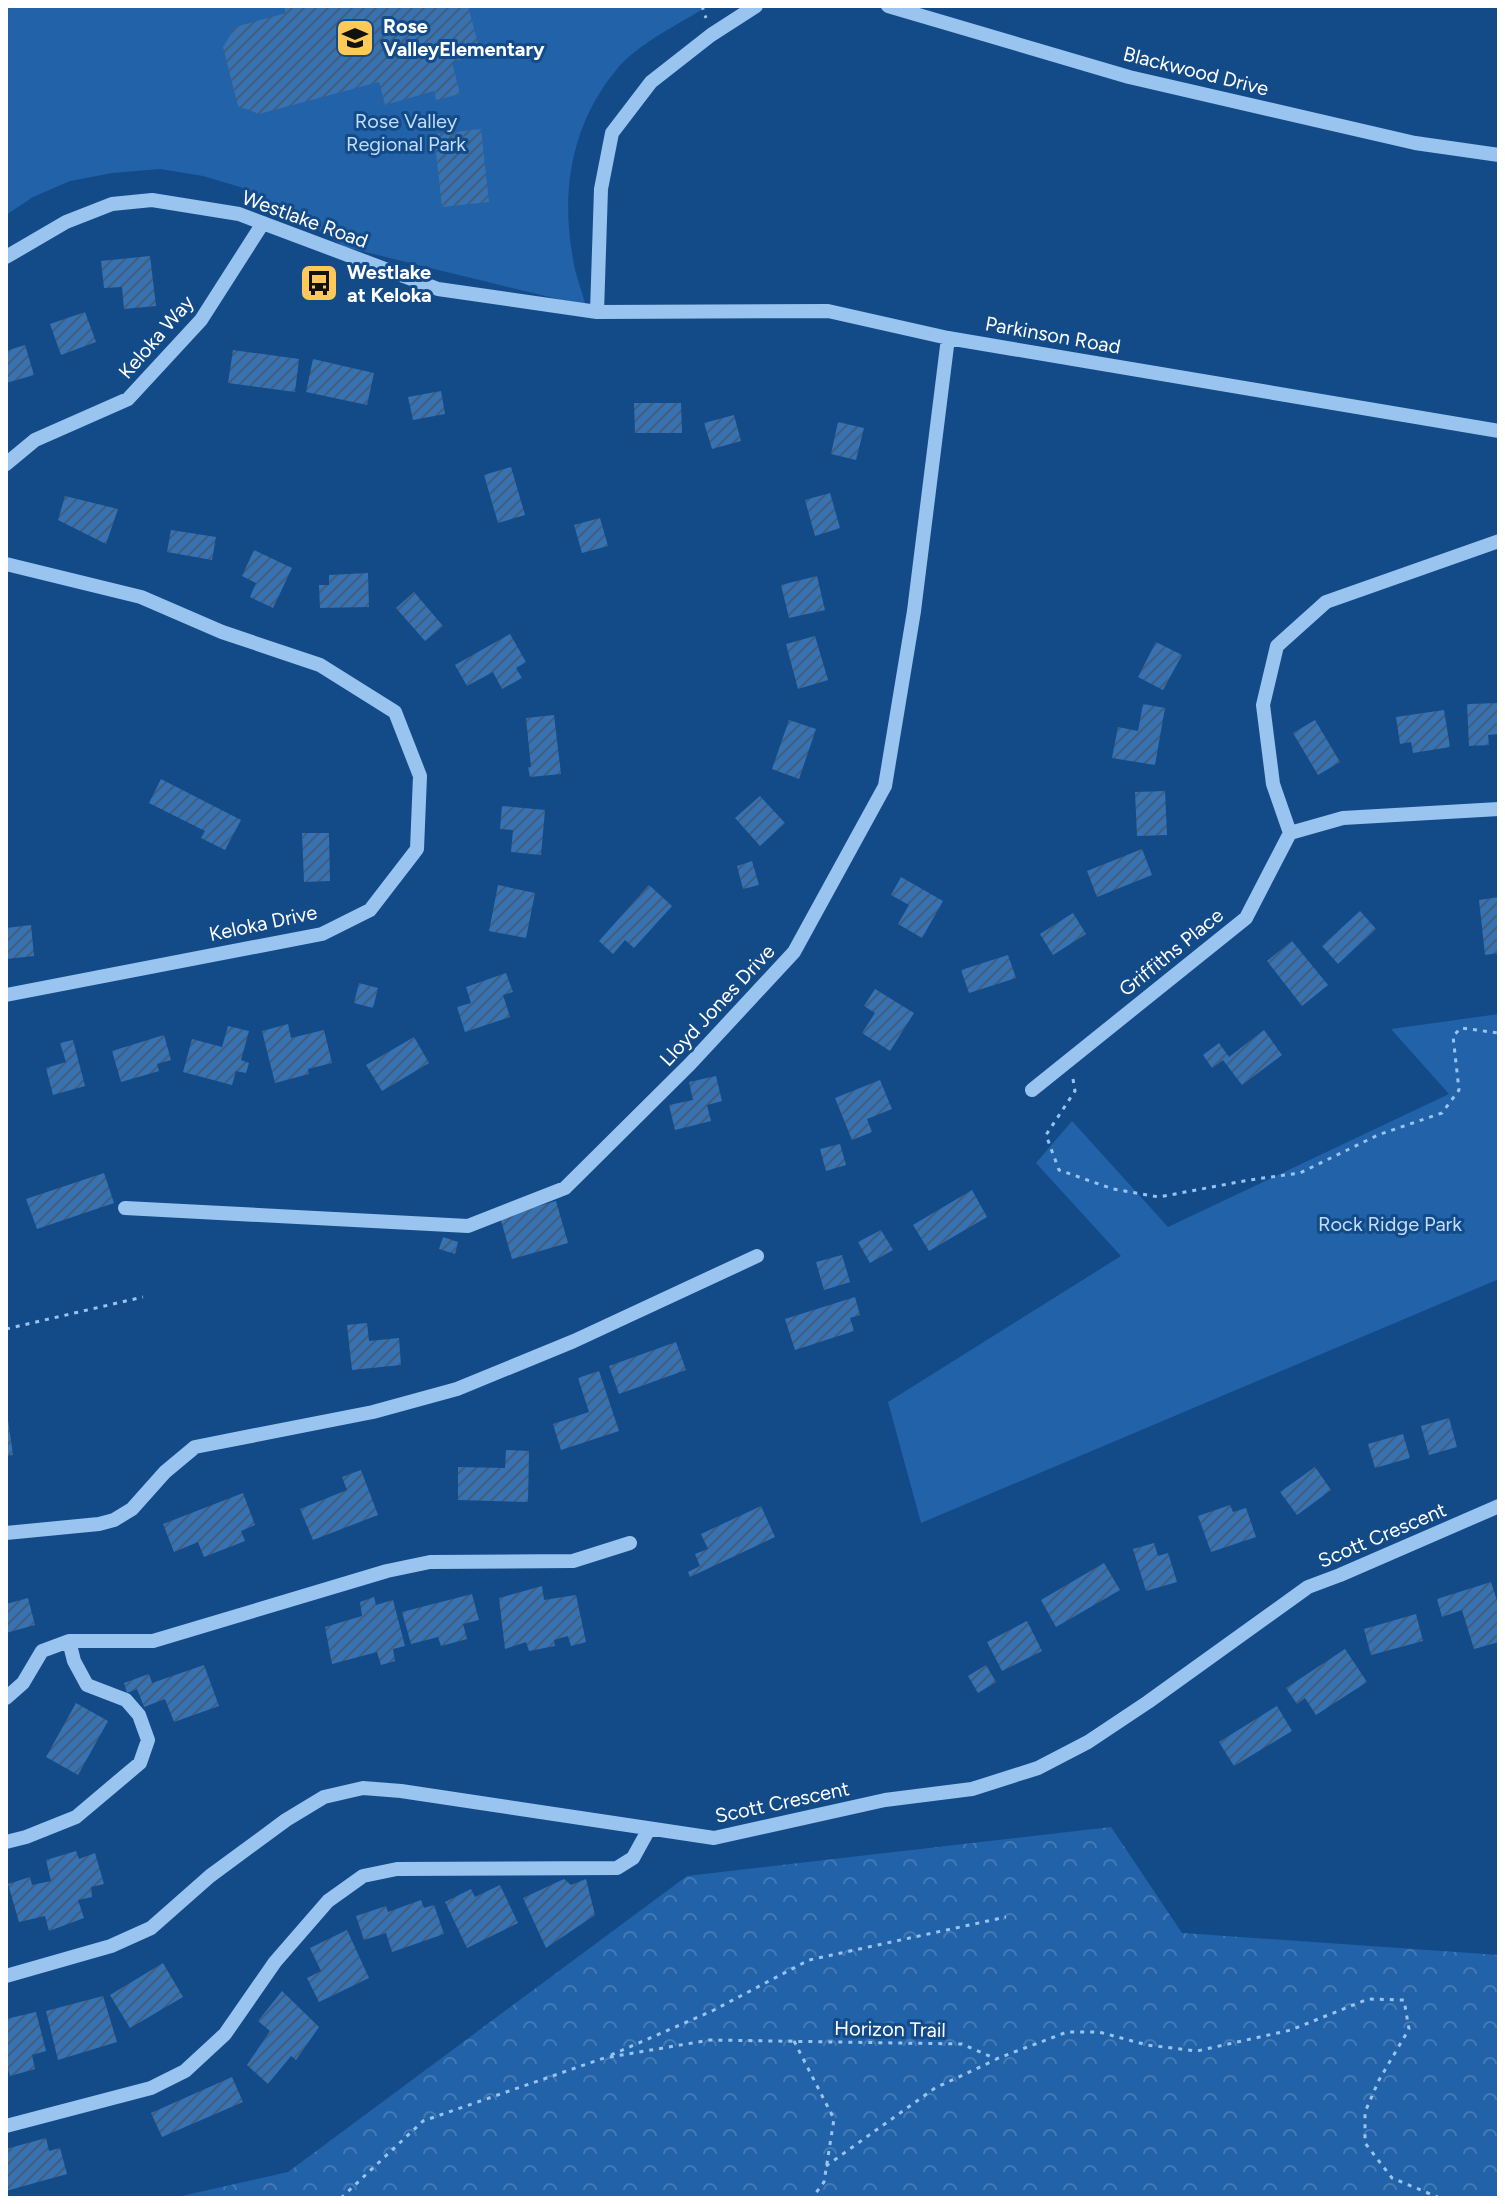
<svg xmlns="http://www.w3.org/2000/svg" width="1505" height="2204" viewBox="0 0 1505 2204" font-family="Figtree,sans-serif">
<defs>
<pattern id="forest-crowns" width="20" height="18" patternUnits="userSpaceOnUse" patternTransform="scale(2)"><rect width="20" height="18" fill="#2262a8"/><path d="M2 6a3 3 0 1 1 6 0M12 15a3 3 0 1 1 6 0" fill="none" stroke="#437ab5"/></pattern>
<pattern id="building-hatch" width="6" height="6" patternUnits="userSpaceOnUse" patternTransform="scale(2)"><rect width="6" height="6" fill="#3772b2"/><path d="M-1 1l2-2M0 6l6-6M5 7l2-2" fill="none" stroke="#435d7a"/></pattern>
</defs>
<rect width="100%" height="100%" fill="#134b89"/>
<!-- forest -->
<path fill="url(#forest-crowns)" d="M1111 1827 1182 1933 1499 1955V2198H173L288 2172 687 1876Z"/>
<!-- park -->
<path fill="#2262a8" d="M6 6H708C678 25 640 42 617 69 573 122 561 186 572 253 574 271 581 289 586 306L345 247 285 210 240 187 203 176 160 169 112 173 70 181 33 197 6 215Z
M1499 1014V1279L921 1523 888 1402 1121 1256 1036 1163 1072 1121 1168 1227 1449 1094 1391 1029Z"/>
<!-- building -->
<path fill="url(#building-hatch)" d="M284 6H468L481 54 452 62 460 94 436 100 434 91 385 105 379 82 259 114 238 106 223 47 235 27 286 13Z
M481 129 489 202 442 207 434 134Z
M150 256 156 306 124 309 122 287 104 288 101 261Z
M85 312 96 342 61 355 50 324Z
M25 345 34 375 6 383V351Z
M233 350 299 359 295 392 228 383Z
M313 359 374 373 367 405 306 392Z
M441 391 445 414 413 420 408 397Z
M634 403H681L682 433H635Z
M734 415 741 441 712 449 704 423Z
M838 422 864 428 856 460 831 454Z
M511 467 525 515 498 523 484 475Z
M830 493 840 528 815 536 805 500Z
M65 496 118 509 106 544 58 520Z
M600 518 608 546 582 553 574 525Z
M171 530 216 537 212 560 167 552Z
M254 550 292 568 273 608 250 597 256 583 242 576Z
M368 573 369 607 320 608 319 585H329V575Z
M817 576 825 610 789 618 781 585Z
M414 592 443 626 425 641 396 608Z
M510 634 526 662 516 668 522 678 502 689 493 672 467 686 455 665Z
M815 636 828 680 798 689 786 644Z
M1156 642 1182 655 1163 690 1138 677Z
M1499 703V734L1488 735 1489 745 1469 746 1467 704Z
M1143 704 1165 708 1155 765 1112 758 1118 727 1138 731Z
M1444 710 1450 747 1413 753 1411 742 1400 744 1396 717Z
M554 715 561 774 530 777 528 767H531L526 718Z
M789 720 816 729 799 779 772 769Z
M1315 720 1340 762 1318 775 1293 733Z
M161 779 241 820 225 850 201 838 205 831 149 803Z
M1165 791 1167 835 1137 836 1135 792Z
M760 796 785 823 760 846 735 818Z
M502 806 545 810 541 855 511 852 513 830 500 829Z
M302 833H329L330 881 304 882Z
M1142 849 1152 875 1097 897 1087 871Z
M752 861 759 885 743 889 737 866Z
M901 877 943 901 922 938 898 924 909 905 891 895Z
M498 885 535 893 526 938 489 931Z
M649 885 672 906 634 948 625 940 613 954 599 941Z
M1499 897V953L1485 955 1479 900Z
M1360 911 1376 929 1338 964 1322 946Z
M1073 913 1086 934 1053 955 1040 934Z
M31 925 34 956 6 959V928Z
M1292 941 1328 985 1302 1006 1267 961Z
M1008 955 1016 978 969 993 961 970Z
M506 973 513 992 503 995 510 1017 465 1032 457 1007 471 1003 466 987Z
M359 983 378 988 373 1008 354 1003Z
M875 989 914 1013 890 1051 862 1033 875 1013 864 1006Z
M288 1024 291 1038 324 1030 332 1063 308 1069 309 1074 275 1083 262 1031Z
M228 1026 249 1031 241 1060 249 1063 246 1073 236 1071 232 1085 183 1072 192 1039 222 1047Z
M1264 1030 1282 1055 1242 1085 1223 1060 1212 1068 1203 1055 1219 1043 1229 1057Z
M164 1035 171 1060 157 1064 159 1071 121 1082 112 1051Z
M414 1037 429 1063 382 1091 366 1065Z
M73 1040 85 1086 53 1095 46 1068 66 1062 60 1043Z
M716 1076 722 1101 707 1105 711 1121 675 1130 669 1105 693 1100 689 1082Z
M880 1080 892 1109 867 1119 872 1132 852 1140 835 1098Z
M840 1144 846 1165 826 1171 820 1149Z
M104 1173 114 1203 37 1229 26 1199Z
M972 1190 987 1217 929 1251 913 1225Z
M556 1201 568 1243 512 1259 500 1217Z
M881 1230 893 1250 870 1263 858 1242Z
M443 1237 458 1242 455 1254 439 1249Z
M842 1255 850 1282 824 1290 816 1262Z
M855 1297 860 1315 850 1318 854 1331 795 1350 785 1319Z
M367 1323 369 1341 399 1338 401 1365 352 1370 347 1325Z
M676 1342 686 1370 619 1394 609 1366Z
M599 1371 619 1431 561 1450 553 1424 589 1412 578 1378Z
M1449 1418 1457 1447 1429 1455 1421 1426Z
M6 1420H8L13 1455 6 1456Z
M1403 1434 1410 1458 1375 1468 1368 1444Z
M506 1450 529 1451 528 1502 458 1500V1467L505 1468Z
M1315 1467 1331 1490 1297 1515 1280 1492Z
M361 1470 378 1515 313 1540 300 1509 347 1490 342 1477Z
M243 1493 255 1525 241 1531 245 1541 204 1557 198 1542 174 1552 163 1524Z
M1230 1505 1233 1512 1246 1508 1256 1537 1211 1552 1198 1516Z
M761 1506 775 1537 690 1577 688 1572 700 1566 695 1554 708 1549 701 1534Z
M1154 1543 1158 1556 1168 1553 1177 1582 1146 1591 1133 1549Z
M1104 1563 1120 1590 1056 1627 1041 1600Z
M1491 1582 1499 1607V1642L1474 1649 1462 1610 1442 1617 1437 1599Z
M542 1586 544 1600 576 1595 586 1642 571 1646 568 1636 554 1640 555 1646 529 1651 526 1642 505 1649 499 1598Z
M472 1594 479 1620 463 1624 467 1639 441 1646 438 1637 411 1644 402 1612Z
M374 1597 376 1605 393 1600 405 1646 393 1649 395 1661 381 1665 377 1652 332 1664 325 1627 362 1616 360 1602Z
M28 1598 35 1625 6 1633V1604Z
M1416 1614 1423 1641 1371 1655 1364 1629Z
M1027 1621 1042 1651 1002 1671 987 1642Z
M1345 1649 1367 1682 1316 1715 1305 1698 1297 1704 1286 1688Z
M204 1665 219 1706 174 1722 165 1699 144 1707 137 1689 127 1693 124 1683 149 1674 152 1683Z
M986 1665 996 1682 978 1693 968 1676Z
M76 1703 108 1721 78 1775 46 1757Z
M1277 1706 1292 1731 1234 1766 1219 1742Z
M76 1851 79 1859 95 1853 104 1884 91 1887 92 1897 78 1900 84 1918 49 1931 45 1916 19 1922 8 1884 30 1877 32 1885 51 1881 46 1860Z
M564 1879 571 1885 586 1879 595 1915 546 1948 523 1898Z
M500 1885 518 1923 467 1948 445 1902 471 1889 475 1897Z
M421 1900 424 1908 434 1905 444 1934 392 1952 386 1933 364 1940 356 1916 386 1906 388 1912Z
M347 1930 369 1978 319 2002 307 1978 321 1971 310 1948Z
M163 1963 183 1997 130 2028 110 1995Z
M282 1991 319 2027 296 2060 291 2056 268 2084 247 2065 270 2031 258 2021Z
M103 1996 117 2042 58 2060 46 2011Z
M36 2012 46 2051 32 2055 35 2069 10 2076 8 2069 6 2070V2019Z
M232 2077 243 2102 162 2137 151 2113Z
M46 2138 49 2151 60 2148 67 2174 6 2191V2149Z"/>
<g fill="none" stroke-linecap="round" stroke-linejoin="round">
<!-- path -->
<path stroke="#99c4f0" stroke-width="3" stroke-dasharray="4 6" stroke-linecap="butt" d="M702 6 706 18
M1073 1079 1075 1091 1046 1135 1059 1170 1113 1189 1159 1197 1249 1180 1300 1173 1378 1135 1442 1113 1459 1090 1453 1036 1461 1028 1499 1033
M6 1329 143 1297
M794 2041 834 2119 824 2182 812 2198
M611 2055 712 2011 809 1960 1006 1917
M826 2166 935 2088 995 2060
M341 2198 423 2121 604 2058 710 2040 962 2044 996 2059 1067 2032H1099L1147 2045 1197 2051 1291 2030 1368 1999 1404 2000 1409 2029 1379 2080 1365 2112V2143L1392 2178 1440 2198"/>
<!-- minor -->
<path stroke="#99c4f0" stroke-width="14" d="M888 6 1129 77 1415 143 1499 155
M6 257 66 222 112 204 152 200 239 214 438 289 597 312 828 311 948 338 1499 431
M597 312 601 189 612 133 651 82 711 35 756 6
M6 464 35 440 128 399 201 320 263 223
M6 564 141 597 222 632 320 665 395 712 420 776 417 849 370 910 322 934 6 995
M1290 833 1273 784 1263 705 1277 646 1326 602 1499 541
M1032 1090 1246 918 1290 833 1343 818 1499 809
M125 1208 468 1226 565 1188 690 1064 794 952 885 786 914 611 948 338
M6 1533 99 1524 114 1520 132 1509 165 1472 195 1447 373 1412 457 1389 574 1341 757 1256
M6 1698 23 1683 42 1651 69 1641H153L387 1571 430 1562 573 1561 630 1543
M6 1842 26 1837 76 1817 140 1763 148 1740 139 1715 126 1700 87 1685 74 1661 69 1641
M6 1976 111 1946 151 1928 210 1876 286 1820 324 1797 363 1788 401 1791 714 1838 885 1800 972 1789 1038 1768 1088 1742 1148 1702 1308 1587 1340 1575 1499 1506
M6 2126 151 2088 185 2071 225 2034 275 1962 328 1901 363 1876 397 1869 617 1868 633 1858 649 1829"/>
</g>
<!-- icons -->
<defs>
<g id="school-square" transform="scale(2)"><rect x="-9" y="-9" width="18" height="18" rx="4" fill="#ffc958" stroke="#134b89"/><path d="M0-5L7-2L0 1L-7-2ZM-4 1L0 2.5L4 1V4Q0 6-4 4Z" fill="#111"/></g>
<g id="bus-square" transform="scale(2)"><rect x="-9" y="-9" width="18" height="18" rx="4" fill="#ffc958" stroke="#134b89"/><path d="M-5-6H5V4H4V6H2V4H-2V6H-4V4H-5ZM-3.5-4V0h7V-4ZM-3.5 1.2v1.5H-2V1.2ZM2 1.2v1.5H3.5V1.2Z" fill="#111"/></g>
</defs>
<g fill-rule="evenodd">
<use href="#school-square" x="355" y="38"/>
<use href="#bus-square" x="319" y="283"/>
</g>
<g text-anchor="middle" dominant-baseline="central" stroke-width="6" stroke-linejoin="round" paint-order="stroke">
<!-- poi labels -->
<g font-size="20" font-weight="bold" fill="#fff" stroke="#134b89" text-anchor="start">
<text x="383" y="26">Rose<tspan x="383" dy="23">ValleyElementary</tspan></text>
<text x="347" y="272">Westlake<tspan x="347" dy="23">at Keloka</tspan></text>
</g>
<!-- street labels -->
<g font-size="20" fill="#fff" stroke="#134b89">
<text transform="translate(1196 71) rotate(14)">Blackwood Drive</text>
<text transform="translate(305 219) rotate(20)">Westlake Road</text>
<text transform="translate(1053 335) rotate(10)">Parkinson Road</text>
<text transform="translate(156 337) rotate(-49)">Keloka Way</text>
<text transform="translate(263 923) rotate(-12)">Keloka Drive</text>
<text transform="translate(1171 952) rotate(-39)">Griffiths Place</text>
<text transform="translate(717 1005) rotate(-47)">Lloyd Jones Drive</text>
<text transform="translate(1382 1535) rotate(-23)">Scott Crescent</text>
<text transform="translate(782 1802) rotate(-12)">Scott Crescent</text>
<text transform="translate(890 2029) rotate(1)">Horizon Trail</text>
</g>
<!-- park labels -->
<g font-size="20" fill="#c0ddfc" stroke="#134b89">
<text x="406" y="121">Rose Valley<tspan x="406" dy="23">Regional Park</tspan></text>
<text x="1390" y="1224">Rock Ridge Park</text>
</g>
</g>
<!-- border -->
<rect width="1505" height="2204" fill="none" stroke="#ffffff" stroke-width="16"/>
</svg>
